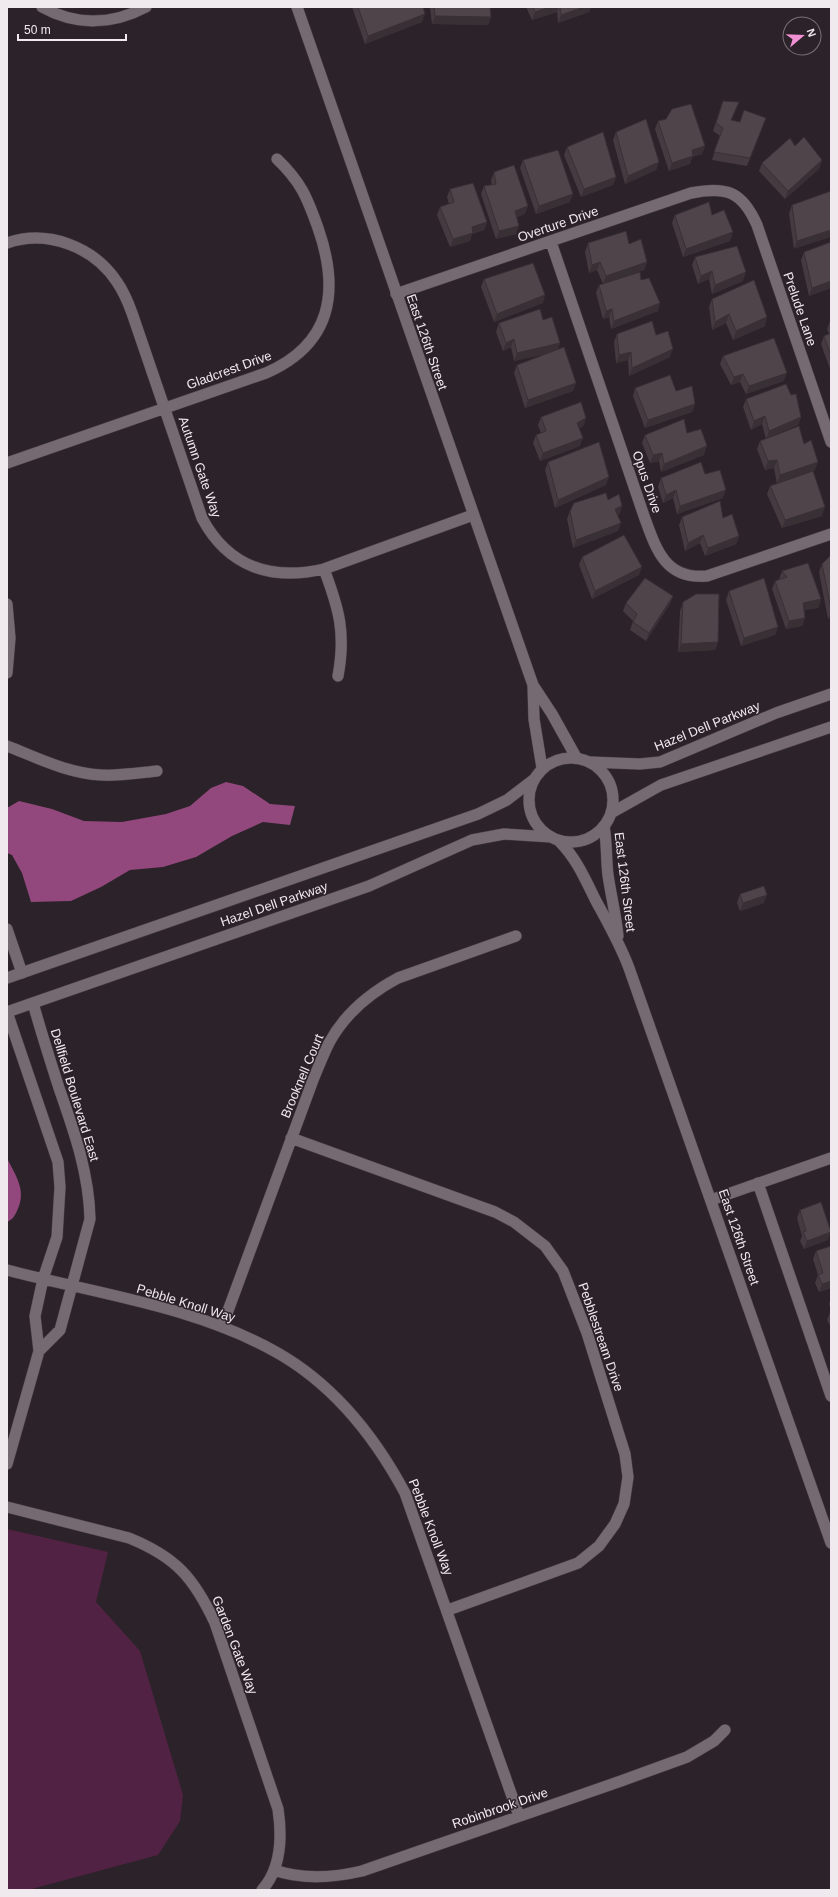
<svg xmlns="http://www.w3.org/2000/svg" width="838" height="1897" viewBox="0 0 838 1897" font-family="Helvetica,sans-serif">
<rect width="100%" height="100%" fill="#2c2229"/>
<!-- green -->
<path fill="#522244" d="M7 1529 108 1552 96 1602 140 1651 183 1795 180 1821 158 1855 28 1890H7Z"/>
<!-- water -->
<path fill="#92487c" d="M226 782 243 786 270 804 295 806 290 825 263 822 232 836 196 857 163 867 130 870 101 887 71 901 31 902 22 873 12 855 7 853V808L19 801 52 809 84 821 122 822 166 814 190 806 211 788Z
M7 1158C16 1177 27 1190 17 1211 14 1217 13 1219 7 1222Z"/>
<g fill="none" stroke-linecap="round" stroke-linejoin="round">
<!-- minor casing -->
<g stroke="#494046" stroke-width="12">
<path id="minor" d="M42 7C76 26 112 25 146 7
M551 242 644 516C656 549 665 580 707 576L831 534
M7 243C48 229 94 247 117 282 124 292 128 302 132 313L202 518C228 567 271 581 324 569L473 515
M396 294 691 193C726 186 742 191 757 225L831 442
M7 463 266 373C332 344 340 291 318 228 307 197 301 182 277 159
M324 569C339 609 346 633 338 676
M7 604 10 638 7 673
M7 746C38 758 67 773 101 775 119 776 138 773 157 771
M7 929 22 973
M33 1003C41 1032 50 1060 59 1088 74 1131 89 1173 90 1219L60 1330 39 1351
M7 1012 58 1162 60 1187 57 1237 43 1279 35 1316 39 1351 7 1464
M291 1138 495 1212 514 1222 545 1246 563 1271 587 1333 625 1454 628 1477 624 1504 615 1524 599 1546 578 1563 448 1610
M758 1183 831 1396
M711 1200 831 1158
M7 1270C97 1294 194 1306 276 1352 333 1384 375 1437 405 1493L519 1816
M222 1327 313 1080C318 1068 323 1055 329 1043 344 1015 370 993 398 978L516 936
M7 1507 129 1538C176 1557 194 1578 215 1623L278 1809C282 1836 281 1869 262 1890
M274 1870C303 1880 332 1878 362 1871L621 1781 687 1757 714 1741 725 1730"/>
</g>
<!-- tertiary casing -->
<g stroke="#494046" stroke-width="12">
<path id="tertiary" d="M297 7 533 685 552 714 576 757
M533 686 534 719 542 768
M604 826C607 842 606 859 608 875 611 896 616 915 618 936
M559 841C577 859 585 879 596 901 608 923 620 944 629 968L831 1543"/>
</g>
<!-- secondary casing -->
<g stroke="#494046" stroke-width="12">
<path id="secondary" d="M529 800a42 42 0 1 1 84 0a42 42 0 1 1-84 0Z
M590 762 640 764 660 762 776 713 831 694
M611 813 661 785 831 727
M7 978 478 814 507 800 533 780
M7 1012 369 886 472 840 504 834 551 837"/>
</g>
<!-- minor -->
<use href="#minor" stroke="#766a72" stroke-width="11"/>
<!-- tertiary -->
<use href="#tertiary" stroke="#766a72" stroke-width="11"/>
<!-- secondary -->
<use href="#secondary" stroke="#766a72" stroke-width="11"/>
</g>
<!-- wall -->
<path fill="#453a40" d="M352 7H423L422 22 365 44Z
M430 7H490L491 17 488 25 432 24Z
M526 7H591L589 12 558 23 557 12 532 20Z
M723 101 739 102 731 121 740 122 744 110 763 126 747 166 712 160 720 136 713 131Z
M658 121 705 146 702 154 692 157 690 164 669 171 655 129Z
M616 132 659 162 656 170 625 184 613 140Z
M795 146 822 160 819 169 785 199 759 171 762 163Z
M567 147 616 177 613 185 581 197 564 155Z
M523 160 570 202 536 214 520 168Z
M494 172 525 214 517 217 516 234 496 239 481 194 484 186 492 185 491 181Z
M450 189 487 222 484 230 472 234 470 241 450 247 437 215 440 207 449 204 447 197Z
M831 191 794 249 789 214 792 205Z
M675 215H712L730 241 683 257 672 223Z
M831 242V288L809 296 801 260 804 252Z
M588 243 629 244 647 262 644 270 603 284 597 270 589 273 585 252Z
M695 257 743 281 712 294 709 279 698 284 692 265Z
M484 279 543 303 494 322 481 287Z
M641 280 658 311 611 329 609 317 603 319 596 293 599 285Z
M712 299 765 326 733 340 726 323 712 330 709 307Z
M543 320 560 343 558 349 576 383 573 391 525 408 514 373 517 365 545 354 514 361 511 347 503 351 496 332 499 323Z
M831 320V368L830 369 821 344 824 336 829 334 827 329 830 321Z
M617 334 656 335 670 357 629 376 628 360 616 363 614 342Z
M723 356 784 381 746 394 740 382 731 385 720 364Z
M635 388 676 391 695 404 692 412 645 428 633 396Z
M791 395 801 417 798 425 769 437 804 444 815 470 777 484 774 468 765 470 757 449 760 441 766 439 762 424 751 430 743 407 746 399Z
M541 417 586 418 583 426 579 428 580 446 540 461 533 443 536 435 541 433 538 425Z
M687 433 704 455 661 472 659 461 650 463 642 443 645 435Z
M548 462 606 485 555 508 545 470Z
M705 474 723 498 677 514 673 498 663 503 658 487 661 478Z
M770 486 822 516 782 528 767 494Z
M608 500 622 506 619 515H618V531L573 548 567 519 570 511Z
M682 517 723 518 739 536 736 544 705 556 700 543 685 551 679 525Z
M831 555V618L828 619 819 572 822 564Z
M582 557 639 575 592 599 579 565Z
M782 571 821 599 818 608 804 610 805 618 802 626 786 629 772 589 775 581 779 579Z
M729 591 778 627 775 635 741 646 726 600Z
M673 596 670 604 646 641 630 630 633 621 623 611 626 603Z
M683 602 718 642 715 650 678 652 680 611Z
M740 894 764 903 740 911 737 903Z
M800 1210 828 1240 804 1249 800 1241 802 1236 797 1218Z
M831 1246V1288L819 1292 815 1283 818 1275 813 1259 816 1251Z
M831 1297V1328L827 1320 830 1312 831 1311 829 1304Z"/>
<!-- shaded-wall -->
<path fill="#383034" d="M550 7H558L557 12 532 20 535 12Z
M584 7H591L589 12 558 23 561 15Z
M425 14 422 22 365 44 368 36Z
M435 16 491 17 488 25 432 24Z
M705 146 702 154 692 157 690 164 669 171 672 163 692 150Z
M822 160 819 169 785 199 788 191Z
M659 162 656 170 625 184 628 176Z
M616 177 613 185 581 197 584 189Z
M573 194 570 202 536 214 539 206Z
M528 206 525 214 512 219 515 211Z
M487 222 484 230 472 234 470 241 450 247 453 239 472 227Z
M519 226 516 234 496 239 499 231Z
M831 230V237L794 249 797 241Z
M733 232 730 241 683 257 686 249Z
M600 262 597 270 589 273 592 265Z
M647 262 644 270 603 284 606 276Z
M712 271 709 279 698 284 701 276Z
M746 272 743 281 712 294 715 285Z
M831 281V288L809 296 812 288Z
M545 295 543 303 494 322 497 314Z
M660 303 658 311 611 329 614 321Z
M612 309 609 317 603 319 606 311Z
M729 314 726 323 712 330 715 322Z
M767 317 765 326 733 340 736 331Z
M514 339 511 347 503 351 506 343Z
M560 343 557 351 514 361 517 353Z
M673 349 670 357 629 376 632 368Z
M631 352 628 360 616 363 619 355Z
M787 373 784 381 746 394 749 386Z
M743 374 740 382 731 385 734 377Z
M576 383 573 391 525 408 528 400Z
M695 404 692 412 645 428 648 420Z
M765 416 762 424 751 430 754 421Z
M801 417 798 425 766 439 769 431Z
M586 418 583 426 574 431 577 423Z
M583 438 580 446 540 461 543 453Z
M707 446 704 455 661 472 664 464Z
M662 453 659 461 650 463 653 455Z
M777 460 774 468 765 470 768 461Z
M818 462 815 470 777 484 780 475Z
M609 477 606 485 555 508 558 500Z
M676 490 673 498 663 503 666 495Z
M726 490 723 498 677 514 680 506Z
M622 506 619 515 612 517 615 509Z
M825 507 822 516 782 528 785 520Z
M621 523 618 531 573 548 576 540Z
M703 535 700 543 685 551 688 543Z
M739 536 736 544 705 556 708 548Z
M642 567 639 575 592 599 595 591Z
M673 596 670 604 646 641 649 633Z
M821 599 818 608 800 611 803 603Z
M831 612V618L828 619Z
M805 618 802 626 786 629 789 621Z
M778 627 775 635 741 646 744 638Z
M718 642 715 650 678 652 681 644Z
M767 895 764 903 740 911 743 903Z
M831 1232 828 1240 804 1249 807 1241Z
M831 1277V1288L819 1292 822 1284Z"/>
<!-- building -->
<path fill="#50444b" stroke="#383034" d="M358 7H423L425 14 368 36Z
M434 7H490L491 17 435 16Z
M533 7H550L535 12Z
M560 7H584L561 15Z
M723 101 739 102 731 120 740 122 744 110 766 118 750 158 714 152 723 128 716 123Z
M691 104 705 146 692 150 693 156 672 163 658 121 666 119 672 109Z
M646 119 659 162 628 176 616 132Z
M603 132 616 177 584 189 567 147Z
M804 137 822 160 788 191 762 163 790 138 795 146Z
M558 150 573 194 539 206 523 160Z
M514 165 528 206 515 211 519 226 499 231 484 186 496 184 494 172Z
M473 183 487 222 472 227 473 233 453 239 440 207 454 202 450 189Z
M831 191V230L797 241 792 205Z
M709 202 712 215 724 210 733 232 686 249 675 215Z
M626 231 629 244 641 239 647 262 606 276 600 262 592 265 588 243Z
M831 242V281L812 288 804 252Z
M737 246 746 272 715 285 712 271 701 276 695 257Z
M533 263 545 295 497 314 484 279Z
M640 272 641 280 649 278 660 303 614 321 612 309 606 311 599 285Z
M754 280 767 317 736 331 729 314 715 322 712 299Z
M540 309 543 320 552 317 560 343 517 353 514 339 506 343 499 323Z
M652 321 656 335 668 331 673 349 632 368 631 352 619 355 617 334Z
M831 333V356L824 336Z
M774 338 787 373 749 386 743 374 734 377 723 356Z
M564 347 576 383 528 400 517 365Z
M670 375 676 391 692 386 695 404 648 420 635 388Z
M786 384 791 395 796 394 801 417 769 431 765 416 754 421 746 399Z
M581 402 586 418 577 423 583 438 543 453 536 435 546 431 541 417Z
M684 419 687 433 701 429 707 446 664 464 662 453 653 455 645 435Z
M799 426 804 444 811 440 818 462 780 475 777 460 768 461 760 441Z
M599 442 609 477 558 500 548 462Z
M701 462 705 474 720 470 726 490 680 506 676 490 666 495 661 478Z
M813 471 825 507 785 520 770 486Z
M606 493 608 500 619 494 622 506 615 509 621 523 576 540 570 511 574 503Z
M720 501 723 518 732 514 739 536 708 548 703 535 688 543 682 517Z
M624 535 642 567 595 591 582 557Z
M831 555V609L822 564Z
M808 563 821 599 803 603 805 618 789 621 775 581 787 577 782 571Z
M645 578 673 596 649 633 633 622 637 614 626 603Z
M764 578 778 627 744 638 729 591Z
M696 594H719L718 642 681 644 683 602Z
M764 886 767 895 743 903 740 894Z
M821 1202 831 1232 807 1241 803 1232 806 1231 800 1210Z
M831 1246V1281L822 1284 818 1275 823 1273 816 1251Z"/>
<g text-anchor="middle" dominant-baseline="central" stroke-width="3" stroke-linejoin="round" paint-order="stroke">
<!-- street labels -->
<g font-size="13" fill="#f0e9ed" stroke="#2c2229">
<text transform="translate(558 224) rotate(-19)">Overture Drive</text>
<text transform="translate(800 309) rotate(71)">Prelude Lane</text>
<text transform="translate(427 342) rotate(71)">East 126th Street</text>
<text transform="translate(229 370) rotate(-20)">Gladcrest Drive</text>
<text transform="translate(200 467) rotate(71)">Autumn Gate Way</text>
<text transform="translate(647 482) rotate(71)">Opus Drive</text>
<text transform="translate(707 726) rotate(-22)">Hazel Dell Parkway</text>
<text transform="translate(625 882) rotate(83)">East 126th Street</text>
<text transform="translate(274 904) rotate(-19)">Hazel Dell Parkway</text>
<text transform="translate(302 1076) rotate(-67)">Brooknell Court</text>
<text transform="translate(75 1095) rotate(73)">Dellfield Boulevard East</text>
<text transform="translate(739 1237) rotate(71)">East 126th Street</text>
<text transform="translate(186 1303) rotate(17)">Pebble Knoll Way</text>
<text transform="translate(601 1337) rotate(71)">Pebblestream Drive</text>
<text transform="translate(431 1527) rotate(69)">Pebble Knoll Way</text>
<text transform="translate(235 1645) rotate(69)">Garden Gate Way</text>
<text transform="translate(500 1808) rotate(-19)">Robinbrook Drive</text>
</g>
</g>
<!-- border -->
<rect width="838" height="1897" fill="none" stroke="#f0e9ed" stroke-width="16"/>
<!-- north arrow -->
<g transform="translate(802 36) rotate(71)"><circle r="19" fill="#2c2229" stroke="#7a7277"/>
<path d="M0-3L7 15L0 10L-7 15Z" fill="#f391d5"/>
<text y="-6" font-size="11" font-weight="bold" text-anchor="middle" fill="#f0e9ed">N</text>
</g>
<!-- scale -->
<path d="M18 34v6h108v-6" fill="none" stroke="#f0e9ed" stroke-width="2"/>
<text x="24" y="34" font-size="12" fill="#f0e9ed" stroke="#2c2229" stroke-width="3" paint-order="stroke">50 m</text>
</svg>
